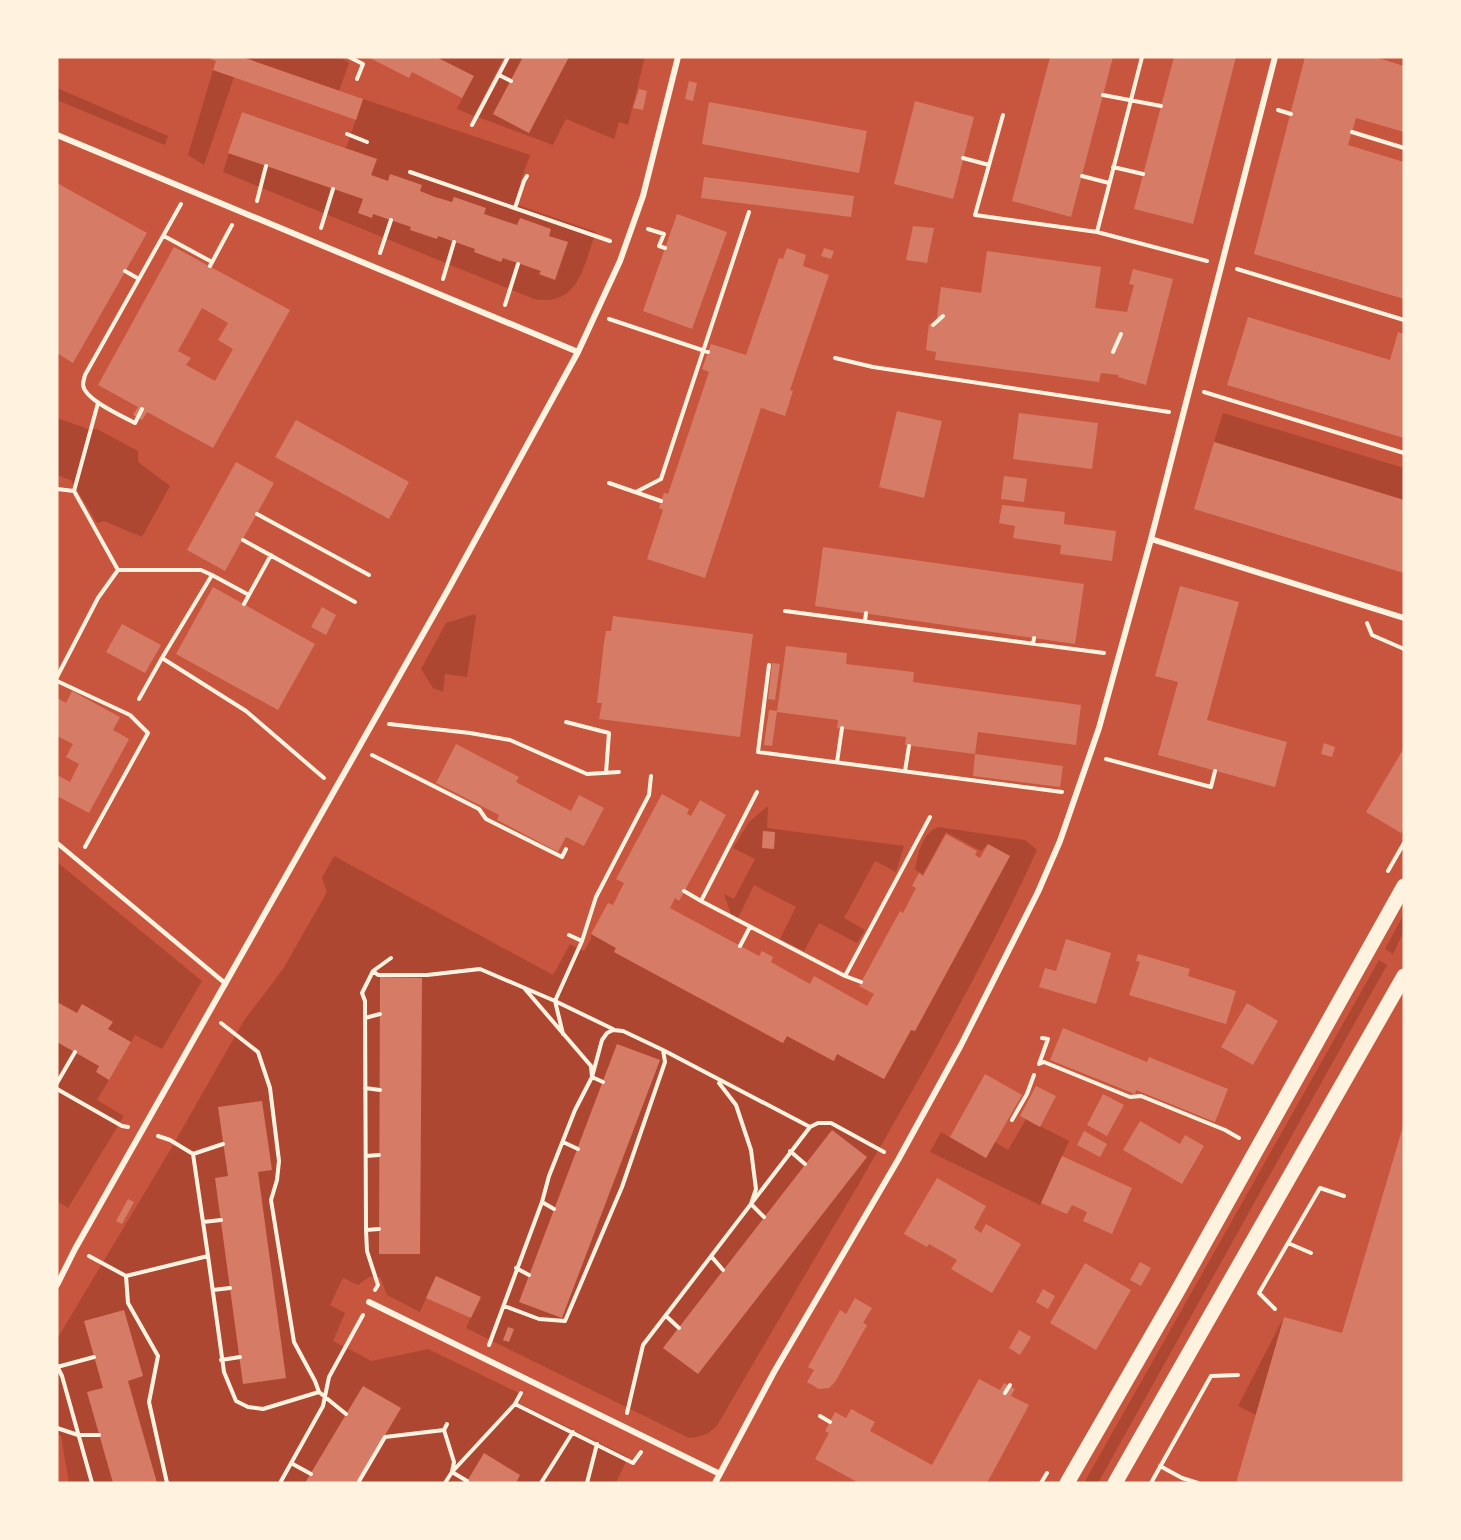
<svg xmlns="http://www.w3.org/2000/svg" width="1461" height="1540" viewBox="0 0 1461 1540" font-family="'Roboto Serif',serif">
<rect width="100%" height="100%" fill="#c8553d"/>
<!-- green -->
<path fill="#ae4732" d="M242 57H340L349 63 339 91Z
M436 57H504L474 116 457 109 473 76Z
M510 57H645L628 125 619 122 614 139 566 119 553 145 478 117Z
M213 70 234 77 204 165 188 155Z
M57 88 168 136 165 145 57 100Z
M363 99 530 155 520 183 524 185 518 205 596 232C583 265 580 307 534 299L223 172 242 112 346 148Z
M1223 413 1404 468V500L1214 442Z
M57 418 88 429H97L138 451V462L170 486 142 537 104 521 97 523 71 480 57 475Z
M475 614 476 617 467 677 445 674 443 692 433 688 421 669 446 623Z
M768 806 767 828 904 846 896 872 875 861 844 918 865 930 857 943 819 923 804 951 780 939 796 907 754 885 738 918 731 914 724 894 734 899 755 859 733 848 749 822Z
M938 827 1025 840 1037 850C985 964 923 1073 860 1182 812 1263 765 1343 718 1424 710 1434 702 1437 689 1438L466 1328 480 1297 436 1276 420 1312 387 1295 380 1277H369L358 1285 343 1278 330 1305 345 1313 333 1341 372 1361 428 1349 523 1395 519 1403 628 1457 616 1483H69L61 1436 57 1434V1339L172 1147 243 1022 283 969 327 892 322 878 334 856 553 975 570 944 584 951 591 939V934L616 948 614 952 782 1043 787 1036 833 1061 837 1054 884 1079 911 1030 915 1031 1009 856 988 844 981 851 946 832 923 874 915 870C918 854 921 834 938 827Z
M57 862 202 981 162 1049 135 1035 97 1100 124 1116 68 1208 57 1201Z
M1404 914V931L1393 954 1385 949Z
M1379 960 1387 965 1098 1483H1084Z
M1026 1119 1069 1141 1040 1205 930 1152 941 1132 986 1158 995 1142 1008 1150Z
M1284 1317 1256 1415 1238 1406Z"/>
<!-- building -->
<path fill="#d67c66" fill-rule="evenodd" d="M206 57H242L363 99 356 120 213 70 216 61Z
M368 57H436L474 76 462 98 412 72 409 78Z
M523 57H569L529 133 493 114Z
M1050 57H1113L1071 217 1012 201Z
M1174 57H1236L1193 224 1134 209Z
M1305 57H1375L1404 66V132L1356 118 1348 145 1404 162V299L1254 254Z
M689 81 697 83 693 101 685 99Z
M639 89 647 91 643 110 633 108Z
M915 101 974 117 953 199 894 184Z
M709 102 867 131 859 173 702 144Z
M242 112 377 159 371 175 388 181 390 174 422 185 420 191 435 197 452 202 454 197 486 208 484 214 517 225 520 218 551 229 549 236 568 242 555 280 539 274 541 271 503 258 501 262 474 252 475 249 438 236 437 239 410 230 411 227 373 214 372 218 358 213 363 199 228 153Z
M704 177 854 196 851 217 701 198Z
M57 183 147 233 73 363 57 353Z
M677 214 727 232 692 329 643 311Z
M913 226 934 228 927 263 906 260Z
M174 247 290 310 213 448 147 412 142 420 133 415 138 407 98 385ZM202 308 228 323 218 340 233 349 215 381 186 365 191 358 178 351Z
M787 248 806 255 803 266 829 275 790 390 793 391 785 416 761 408 705 578 647 559 663 510 659 508 664 493 668 494 709 372 702 369 711 344 746 355 779 258 783 259Z
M824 248 834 251 831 259 821 256Z
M987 251 1101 267 1095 308 1127 312 1134 285 1129 284 1133 269 1173 279 1146 385 1118 377 1119 375 1101 373 1099 382 935 360 936 352 926 350 929 324 936 325 941 287 981 293Z
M1248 317 1390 360 1398 332 1404 334V438L1227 385Z
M897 411 942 421 924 498 879 487Z
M1019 413 1098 423 1092 469 1013 459Z
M296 420 409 482 389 519 275 457Z
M1214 442 1404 500V573L1194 509Z
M236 462 274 483 225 571 187 550Z
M1004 476 1027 479 1024 502 1001 499Z
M1002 505 1065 512 1064 524 1116 531 1112 561 1060 554 1061 545 1013 538 1015 526 999 523Z
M823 547 1084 584 1075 644 815 606Z
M1180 586 1239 602 1207 720 1287 742 1275 787 1158 755 1178 682 1155 676Z
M213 587 315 644 278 710 176 654Z
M322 607 336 615 326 635 311 627Z
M613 616 753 634 740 737 599 719 602 703H597L604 642 606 631H611Z
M122 624 161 645 145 673 106 652Z
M786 646 847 653 846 664 914 672 913 682 1081 705 1076 745 978 732 975 754 1063 766 1060 787 973 776 975 754 905 745 906 737 837 728 838 720 777 712Z
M772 663 780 664 775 700 768 699Z
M72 691 120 717 113 730 129 739 89 813 57 796V775L70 782 79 764 66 757 73 744 57 736V698L66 703Z
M769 710 777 711 772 746 764 745Z
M1324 743 1335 747 1332 757 1321 754Z
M456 744 519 777 516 782 571 811 579 795 604 808 584 846 566 837 558 852 497 820 499 815 436 783Z
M1404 748V827L1401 833 1366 812Z
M662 794 689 809 687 814 691 816 700 800 726 815 679 901 675 898 670 908 759 956 762 951 773 957 771 962 810 984 814 976 867 1006 874 994 859 986 900 911 903 913 916 888 912 886 919 873 923 876 946 834 977 851 975 855 980 858 988 844 1010 856 915 1031 911 1030 884 1079 837 1054 834 1061 787 1036 783 1043 614 952 616 948 591 934 608 903 613 905 624 883 616 879Z
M763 831 775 832 774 849 762 848Z
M1066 939 1111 953 1096 1004 1039 987 1045 968 1056 971Z
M1138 954 1190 969 1188 976 1236 991 1226 1024 1129 995 1140 962 1136 961Z
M380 977 422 978 420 1254H379Z
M57 1002 77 1013 82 1004 113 1022 108 1029 131 1042 109 1080 96 1072 99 1066 57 1042Z
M1247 1003 1278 1021 1253 1065 1221 1047Z
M1063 1028 1147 1062 1149 1057 1228 1089 1215 1122 1136 1090 1135 1094 1050 1060Z
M617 1044 660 1060 562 1318 519 1302Z
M985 1074 1022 1095 986 1158 950 1137Z
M1036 1086 1056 1096 1040 1127 1020 1116Z
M1103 1094 1124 1105 1107 1136 1087 1125Z
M262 1101 272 1170 258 1172 286 1378 243 1384 215 1178 228 1176 218 1107Z
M1140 1121 1180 1144 1185 1135 1204 1146 1182 1184 1123 1150Z
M1404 1123V1483H1236L1284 1317 1342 1333Z
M832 1130 867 1157 698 1374 663 1348Z
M1084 1131 1107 1144 1100 1157 1077 1145Z
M1062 1156 1132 1188 1112 1234 1083 1221 1087 1212 1072 1205 1067 1214 1041 1203Z
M937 1178 986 1206 974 1228 981 1233 986 1224 1021 1244 992 1293 951 1269 957 1260 929 1244 927 1247 904 1234Z
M128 1199 134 1202 122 1224 116 1221Z
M1140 1262 1151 1268 1141 1286 1130 1280Z
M1085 1263 1131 1290 1096 1350 1050 1323Z
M436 1276 481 1297 471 1318 426 1298Z
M1043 1289 1055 1296 1048 1309 1036 1302Z
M855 1298 872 1308 863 1323 867 1325 835 1382 829 1388 819 1389 807 1382 814 1370 808 1367 840 1310 846 1314Z
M124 1310 143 1376 128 1381 157 1483H113L87 1392 103 1388 84 1321Z
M508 1327 514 1329 509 1342 503 1340Z
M1019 1330 1031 1337 1020 1355 1009 1348Z
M979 1379 1000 1390 1004 1383 1015 1389 1011 1396 1029 1405 987 1483H859L815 1459 829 1433 825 1431 835 1412 846 1418 851 1409 875 1422 870 1431 932 1465Z
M363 1386 401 1408 365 1469 356 1483H305Z
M484 1453 520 1475 516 1483H466Z"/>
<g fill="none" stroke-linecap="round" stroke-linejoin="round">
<!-- path -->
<path stroke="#fff3e0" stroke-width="4" d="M349 57 363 64 357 79
M499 75 511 81
M1103 95 1161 106
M1278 110 1291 114
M1003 115 975 215 1097 232 1142 57
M472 125 508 57
M1352 132 1404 148
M347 134 367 142
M963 158 989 165
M1113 167 1143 174
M410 172 610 241
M1082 176 1109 183
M257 201 266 166
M515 208 524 181 527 176
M321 228 333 189
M648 229 664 234 659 246 665 248
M1097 232 1207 261
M164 236 212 262
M380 253 391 220
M210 266 232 225
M1237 269 1404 320
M125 271 139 279
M443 279 454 242
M505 305 518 264
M609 319 708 352
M933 325 943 316
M1113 352 1121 334
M835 358 873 367 1169 412
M1204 392 1404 453
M98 403 74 491 118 570
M142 409 135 423C122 416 85 400 83 385 83 382 84 379 85 375L181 204
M609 483 661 501
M57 489 74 491
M636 492 661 479 749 212
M257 514 369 575
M243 540 355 602
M212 575 249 595
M244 604 271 555
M785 611 1104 653
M865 621 866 613
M1367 623 1372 635 1404 649
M1033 644 1034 638
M769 665 758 752 1062 792
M57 677 98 598 118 570H201L212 575 162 658 246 711 324 778
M57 681 130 715 148 733 85 847
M139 699 162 658
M566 722 609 733 606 773
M389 724 470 733 510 740 587 774 619 772
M372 755 479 809 486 819 562 857 566 849
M1106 759 1211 787 1215 771
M837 762 842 728
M905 771 909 746
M757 792 701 901 845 976 930 817
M1388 871 1404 843
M684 891 701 901
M569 935 582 941
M740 946 750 927
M373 971 378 975H427L480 969 555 1001 613 1029
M845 976 861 982
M525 989 591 1066 592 1077 603 1082
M365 1018 380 1014
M563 1034 555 1001 582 941 596 897 649 795 651 776
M1042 1038 1048 1039 1039 1064 1044 1062 1130 1097 1141 1096 1225 1130 1239 1138
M663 1050 810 1127
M57 1083 75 1052
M719 1083 736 1105 751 1150 756 1189 751 1204 764 1217
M365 1088 380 1090
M57 1089 122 1126 128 1127
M1012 1120 1027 1094 1034 1075
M563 1142 578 1149
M790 1151 805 1164
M193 1154 223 1144
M366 1156 379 1155
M542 1202 554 1209
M203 1222 221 1220
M366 1230 379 1229
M1288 1243 1320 1188 1344 1196
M89 1256 126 1276 128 1303 158 1356 149 1402 167 1483
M208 1256 224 1372 236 1401 248 1407 263 1409 319 1392 315 1381 294 1342 271 1200 277 1180 279 1161 270 1088 258 1052 221 1023
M711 1256 723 1270
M516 1268 529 1275
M126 1276 208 1256 193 1154 170 1140 158 1136
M213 1290 230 1288
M375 1290 378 1285 367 1251 366 1230 365 1001 362 993 373 971 391 958
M1275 1309 1259 1293 1288 1243 1311 1253
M666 1316 679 1328
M489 1345 542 1202 549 1176 575 1110 592 1077 602 1040 607 1033 613 1030 623 1031 663 1050 665 1062 622 1187 565 1321 539 1319 504 1306
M221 1360 240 1357
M57 1366 62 1376 92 1483
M57 1367 94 1357
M319 1392 346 1414
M521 1393 515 1404 633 1463 641 1452
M1005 1393 1010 1385
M627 1413 643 1345 810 1127 818 1123H831L884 1152
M820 1416 830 1422
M57 1428 78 1435H99
M444 1430 454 1462 452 1472 467 1481
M291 1463 311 1474
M1160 1466 1182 1478 1198 1483
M280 1483 323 1406 329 1377 363 1315
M358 1483 385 1437 444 1430 447 1424
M445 1483 452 1472 515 1404
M541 1483 573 1432
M587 1483 597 1444
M1041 1483 1047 1473
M1151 1483 1211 1376 1238 1375"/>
<!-- service -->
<path stroke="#fff3e0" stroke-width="4.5" d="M57 843 226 984"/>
<!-- minor -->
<path stroke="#fff3e0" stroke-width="6" d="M57 135 578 352
M1151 539 1404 618
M57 1285 75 1249 449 588 578 352 620 261 643 196 678 57
M369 1302 720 1474
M715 1483 774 1372 898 1160 961 1045 1038 892 1060 841 1099 728 1151 539 1275 57"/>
<!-- primary -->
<path stroke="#fff3e0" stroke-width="15" d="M1067 1483 1177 1292 1404 886
M1115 1483 1404 976"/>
</g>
<!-- border -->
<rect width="1461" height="1540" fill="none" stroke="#fff3e0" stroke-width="117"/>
</svg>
